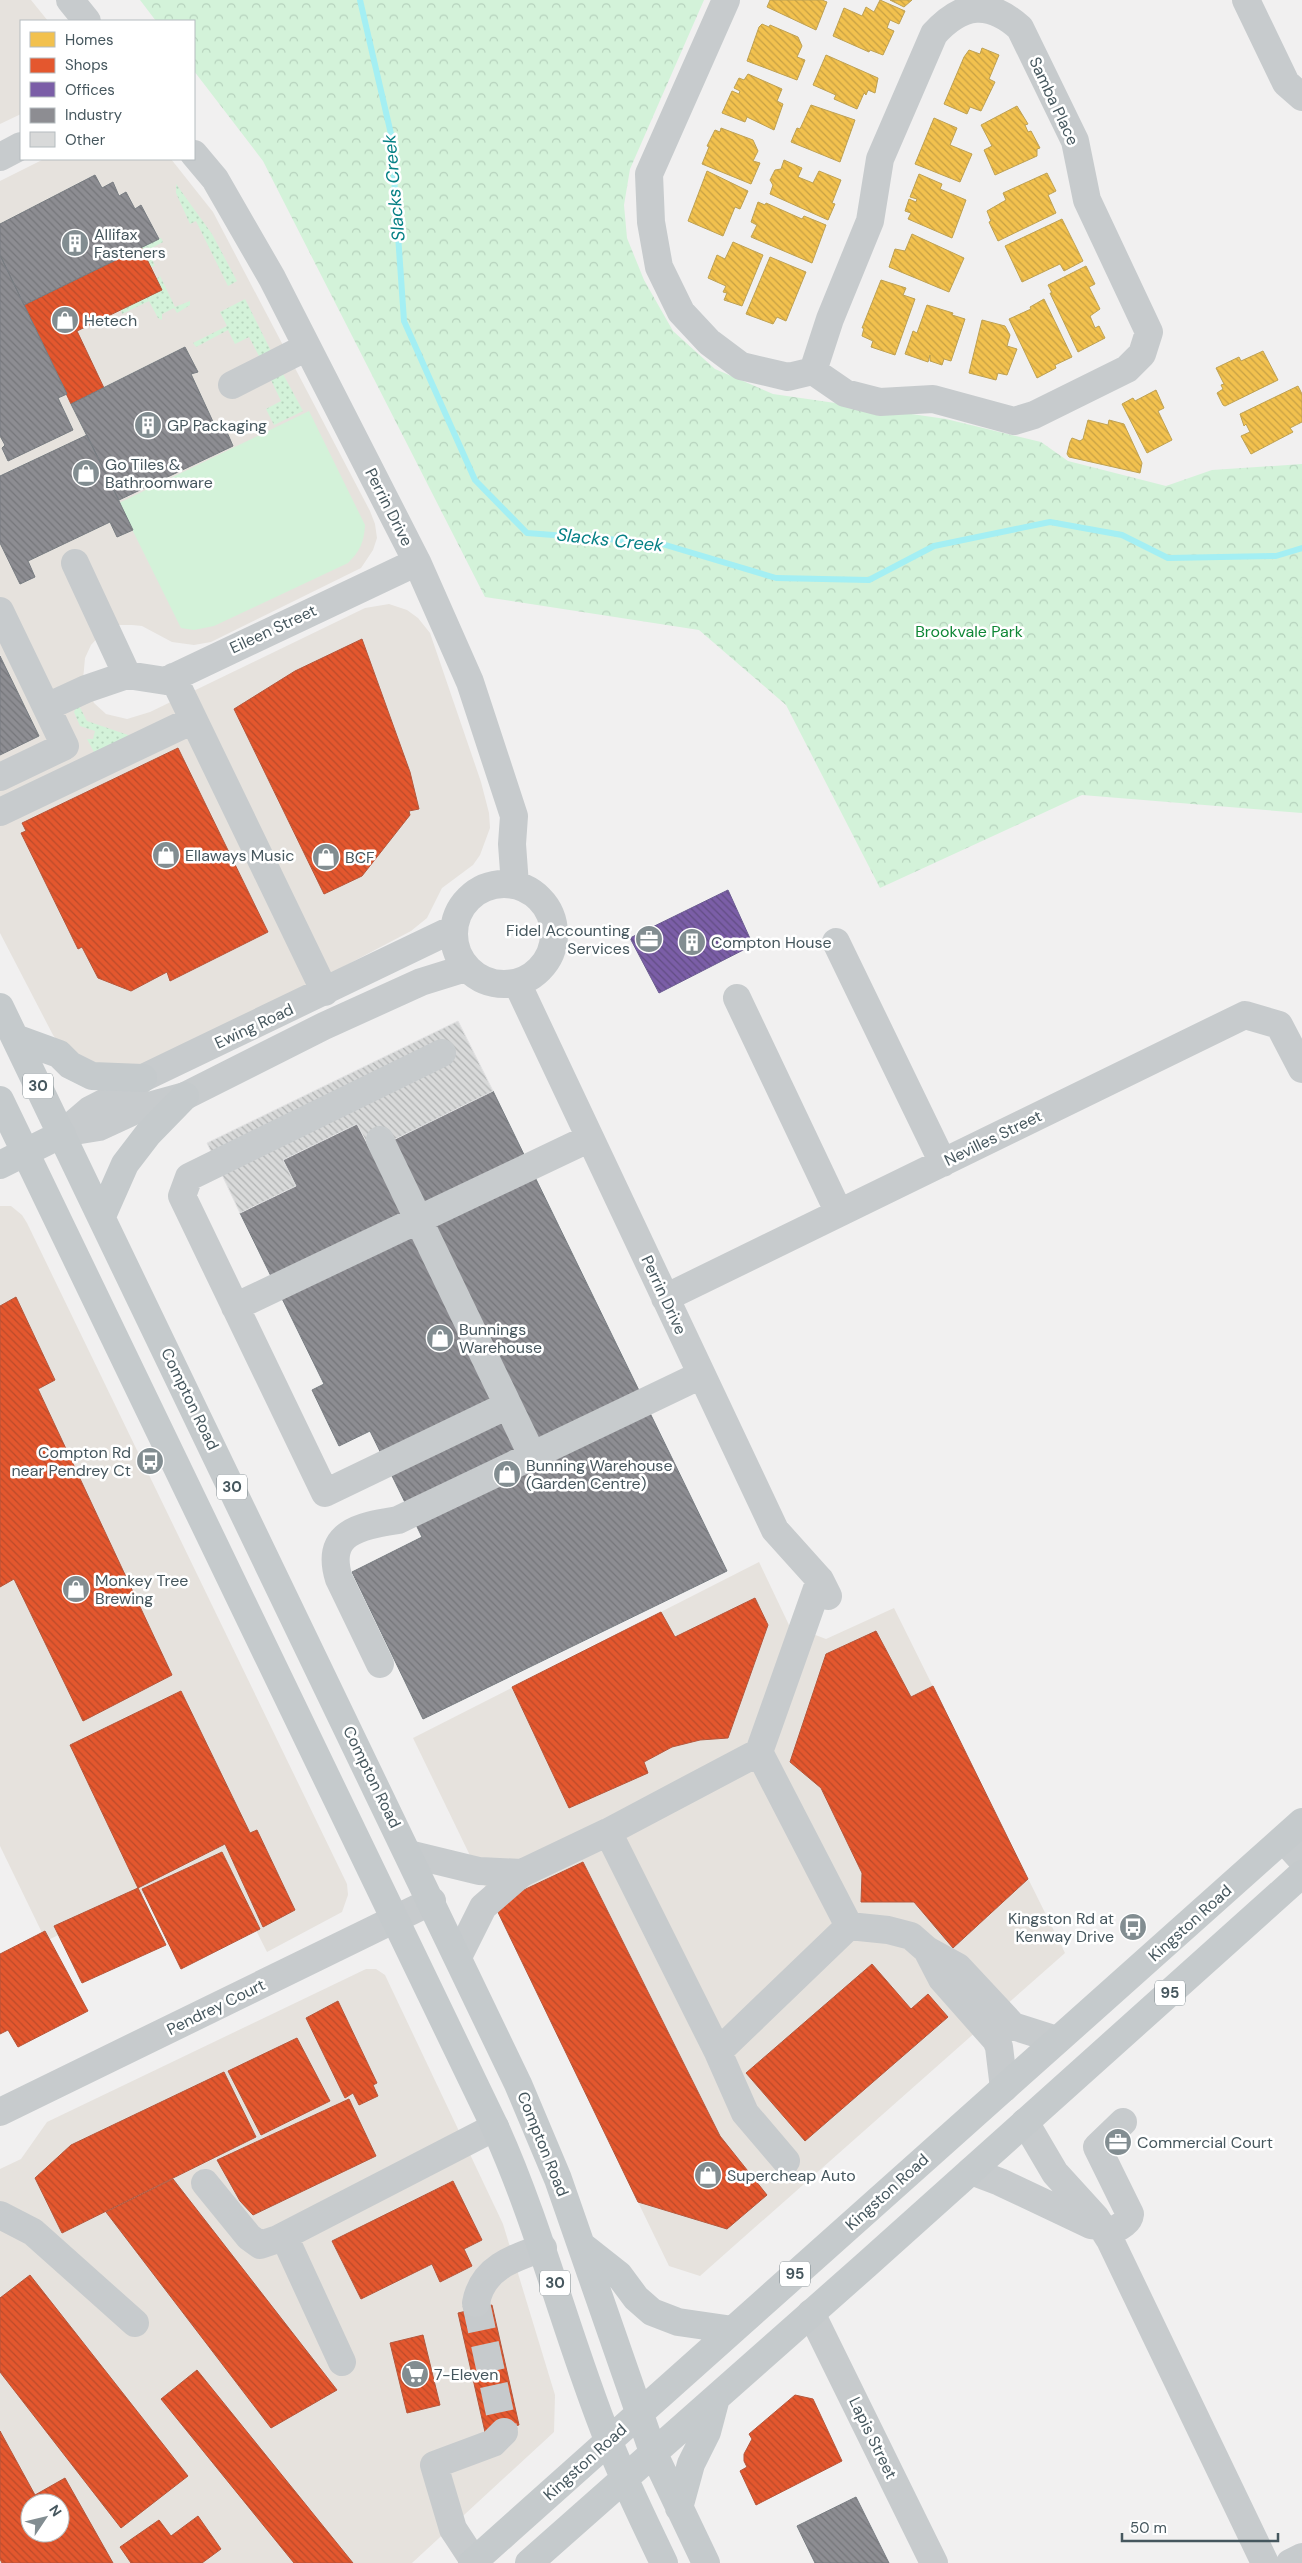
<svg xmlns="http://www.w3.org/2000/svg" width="1302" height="2563" viewBox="0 0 1302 2563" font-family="'DM Sans',sans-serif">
<defs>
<pattern id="forest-crowns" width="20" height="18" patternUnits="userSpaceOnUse" patternTransform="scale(1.25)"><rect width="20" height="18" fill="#d3f2d9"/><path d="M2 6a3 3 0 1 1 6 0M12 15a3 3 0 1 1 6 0" fill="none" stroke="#b6d2bd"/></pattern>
<pattern id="garden-dots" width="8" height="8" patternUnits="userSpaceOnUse" patternTransform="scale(1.25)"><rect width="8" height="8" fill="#d3f2d9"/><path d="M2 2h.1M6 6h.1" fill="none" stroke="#b6d2bd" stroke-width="1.8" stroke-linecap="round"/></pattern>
<pattern id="homes-back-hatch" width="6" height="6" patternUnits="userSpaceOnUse" patternTransform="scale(1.25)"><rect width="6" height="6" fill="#f2c14e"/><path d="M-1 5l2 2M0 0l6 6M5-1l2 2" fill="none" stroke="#c6a044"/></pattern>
<pattern id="shops-back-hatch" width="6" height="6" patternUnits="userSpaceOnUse" patternTransform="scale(1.25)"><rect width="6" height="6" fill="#e4572e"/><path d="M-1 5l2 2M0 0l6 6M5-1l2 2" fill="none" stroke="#bb4b2a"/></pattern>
<pattern id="offices-back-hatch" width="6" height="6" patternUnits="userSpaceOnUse" patternTransform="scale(1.25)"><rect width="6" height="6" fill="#7b5ea7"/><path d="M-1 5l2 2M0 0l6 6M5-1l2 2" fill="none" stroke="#624d84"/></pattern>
<pattern id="industry-back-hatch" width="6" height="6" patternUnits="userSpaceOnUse" patternTransform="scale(1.25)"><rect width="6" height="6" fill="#8d8d92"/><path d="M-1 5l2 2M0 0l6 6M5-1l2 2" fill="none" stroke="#75767a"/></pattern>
<pattern id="building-back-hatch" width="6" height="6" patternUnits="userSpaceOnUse" patternTransform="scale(1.25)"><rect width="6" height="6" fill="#d8d9d9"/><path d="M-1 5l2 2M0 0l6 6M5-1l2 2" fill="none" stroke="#b1b3b3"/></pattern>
</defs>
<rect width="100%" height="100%" fill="#f1f0f0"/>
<!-- commercial -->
<path fill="#e6e2dd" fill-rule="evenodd" d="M0 0H31L48 21H21V114L0 124Z
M44 159H171L213 212 370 511 375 524 377 538 373 550 361 568 211 642 194 645 172 642 142 626 132 625H117L101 634 91 645 85 658 83 680 94 703 106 714 127 719 150 712 365 608 389 604 407 610 418 618 430 633 481 782 489 813 490 828 480 855 473 865 442 888 427 918 411 931 299 990 135 1068 106 1072 64 1049 53 1035 0 933V181Z
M0 1206H11L22 1215 27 1223 347 1884 348 1895 342 1912 267 1952 219 1857 46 1941 0 1846Z
M759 1562 789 1625 826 1639 894 1608 1065 1953 700 2276 669 2266 413 1738Z
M366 1969H376L385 1975 503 2224 555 2395 554 2432 412 2563H0V2169L21 2159 47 2122ZM30 2503H60V2533H30Z"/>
<!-- grass -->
<path fill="#d3f2d9" d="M309 411 365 525C364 542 360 551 348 563L214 626 194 630 181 628 119 503Z"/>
<!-- forest -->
<path fill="url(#forest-crowns)" d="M140 0H704L630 169 624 205 627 238 644 280 673 331 715 369 773 394 946 419 1041 442 1068 461 1166 486 1212 470 1302 464V813L1082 795 880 888 786 705 699 630 485 597 263 161 194 71V21H156Z"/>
<!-- garden -->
<path fill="url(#garden-dots)" d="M176 184 212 234 237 281 228 286 196 221 190 224 176 193Z
M161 238 163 242 148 250 155 266 150 267 141 247Z
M160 276 175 307 190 301V305L177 313 174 308 162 314V320L158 318 149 301 122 314 121 310Z
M245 299 272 353 260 358 249 337 235 344 228 330 196 347 193 343 227 326 220 312Z
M283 374 303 411 274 425 266 409 281 401 271 380Z
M78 704 87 721 131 736 95 754 87 739H93L95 731 80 726 74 712Z"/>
<!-- homes -->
<path fill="url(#homes-back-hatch)" stroke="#bea153" d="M770 0H822L827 2 816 30 767 7Z
M880 0 905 11 899 24 890 20 887 28 894 31 883 55 870 50 869 52 833 36 844 8 862 16 866 7 874 12Z
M890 0H912L904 7Z
M762 24 769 27 770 25 798 37 802 46 797 57 805 60 797 80 747 61 759 27Z
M982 48 999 55 989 79 995 82 981 111 970 107 967 114 944 104 964 57 969 50 980 54Z
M826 55 878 78 875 93 868 90 866 95 864 93 857 109 834 99 836 95 813 85Z
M748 74 782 89 777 101 783 104 774 130 747 117 745 122 722 113 732 91 739 94 740 91 734 88 739 78 744 80Z
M811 105 855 120 840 162 791 142 797 128 800 129Z
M1017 106 1028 124 1025 125 1028 132 1031 131 1040 148 1037 149V156L995 175 984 150 992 146 981 125Z
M934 118 957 128 950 145 972 154 960 182 915 164Z
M721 128 753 140 758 151 753 161 760 163 751 184 702 164 709 147 707 146 715 130 720 132Z
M784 160 802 168 798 177 813 183 819 171 841 180 832 203 835 204 828 220 770 194 773 185 770 180 775 170 781 169Z
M707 171 748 191 740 209 735 207 723 236 688 221Z
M1047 173 1056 191 1048 195 1056 213 998 241 989 222 991 221 987 211 1006 200 1003 193Z
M919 174 942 184 940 189 966 200 952 238 908 219 911 213 905 211 909 199 916 202 917 199 910 197Z
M758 202 765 205 766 203 802 219 804 216 826 225 812 263 751 237 757 225 751 222Z
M1062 219 1083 261 1064 271 1060 264 1022 282 1005 246Z
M912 234 964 258 949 292 889 267 895 249 905 251Z
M733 242 763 255 742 306 724 300 727 293 723 292 726 286 708 278 717 255 725 259Z
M770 257 806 272 786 321 777 317 773 324 746 314Z
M1086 266 1095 284 1089 287 1100 309 1090 316 1095 328 1099 326 1105 338 1078 352 1050 293H1052L1048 285Z
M881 280 906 288 903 295 915 299 895 355 871 347 873 341 862 336 864 328H862Z
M1044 299 1072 357 1055 365 1056 368 1037 378 1009 319 1031 309 1030 307Z
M927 305 953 313 952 315 965 319 951 361 944 359 942 365 930 361V355L928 362 905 354 913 331 917 333Z
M982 320 1005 326 1010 335 1007 346 1017 349 1007 375 998 373 996 380 969 373Z
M1263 351 1278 380 1225 406 1223 405 1217 393 1223 389 1221 385 1224 384 1216 368 1239 357 1241 361Z
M1298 386 1302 394V422L1290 428 1293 432 1251 454 1241 436 1250 432 1246 424 1244 426 1240 414Z
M1156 390 1164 408 1158 411 1172 440 1147 453 1122 404 1133 398 1135 401Z
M1088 420 1108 425 1109 420 1124 424 1142 463 1140 473 1069 457 1067 454 1070 442 1072 438 1080 441 1083 439Z"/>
<!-- shops -->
<path fill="url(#shops-back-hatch)" stroke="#b5573c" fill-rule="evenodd" d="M141 247 162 290 77 331 104 388 71 404 24 305Z
M362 639 410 772 419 809 409 811 410 815 362 876 324 894 234 709 295 671Z
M178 748 268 932 170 981 167 972 131 991 98 978 82 947 78 949 21 833 26 831 22 823Z
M16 1297 55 1380 38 1389 172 1675 83 1721 14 1579 0 1587V1306Z
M755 1598 768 1625 728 1738 700 1740 672 1747 644 1762 648 1773 569 1808 512 1687 661 1612 675 1637Z
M876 1631 911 1697 933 1686 1028 1879 953 1948 914 1902H861L862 1873 821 1788 790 1762 826 1654Z
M181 1691 250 1833 257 1830 295 1910 263 1927 225 1844 138 1888 70 1745Z
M222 1852 260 1929 181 1969 142 1889Z
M583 1862 720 2136 767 2195 727 2229 638 2202 494 1904Z
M138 1888 166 1945 82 1983 54 1926Z
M45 1931 88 2011 18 2047 8 2030 0 2034V1954Z
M872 1964 911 2009 928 1994 948 2017 805 2141 746 2073Z
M338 2001 377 2083 373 2085 378 2096 359 2105 353 2093 345 2098 306 2018Z
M297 2038 330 2101 261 2135 228 2071Z
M224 2072 256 2137 62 2233 35 2178 71 2145Z
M349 2099 376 2156 253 2215 240 2201 217 2160Z
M173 2179 337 2390 271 2428 106 2212Z
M453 2181 482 2240 464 2249 472 2266 440 2282 432 2264 361 2299 332 2241Z
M30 2275 188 2476 121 2528 0 2372V2298Z
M492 2305 519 2425 485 2432 458 2313Z
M423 2335 440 2405 407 2413 390 2343Z
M197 2370 353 2563H294L161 2399Z
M795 2395 813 2399 842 2461 756 2505 740 2471 747 2467 744 2461V2454L752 2439 749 2434Z
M0 2431 35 2495 65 2478 113 2563H2L0 2559ZM30 2503H60V2533H30Z
M198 2516 221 2549 202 2563H131L120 2547 159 2520 171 2536Z"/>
<!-- offices -->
<path fill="url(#offices-back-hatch)" stroke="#6b5c91" d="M728 890 753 945 659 993 630 938Z"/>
<!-- industry -->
<path fill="url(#industry-back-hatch)" stroke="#787d82" d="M95 175 102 188 113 182 119 196 126 192 135 209 141 205 159 239 24 305 0 255V224Z
M0 255 67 394 58 398 73 430 8 461 2 448 5 445 0 436Z
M185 347 198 372 191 374 215 426 223 423 233 446 119 500 71 404Z
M87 435 133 530 117 537 110 522 28 561 35 577 20 584 0 543V476Z
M0 656 39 736 0 755Z
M493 1091 727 1571 423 1719 352 1572 422 1537 370 1431 339 1446 312 1390 324 1384 240 1213 296 1186 283 1160 357 1124 371 1151Z
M856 2497 889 2563H815L797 2526Z"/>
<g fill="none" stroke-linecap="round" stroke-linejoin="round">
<!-- stream -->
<path stroke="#a4eff3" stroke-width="6" d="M360 0 391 134 404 321 475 480 527 533 659 543 776 578 869 580 934 546 1050 522 1122 535 1168 558 1276 556 1302 548"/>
</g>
<!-- building -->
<path fill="url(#building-back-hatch)" stroke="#e2e2e3" d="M458 1021 493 1091 371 1151 357 1124 283 1160 296 1186 240 1213 207 1143Z"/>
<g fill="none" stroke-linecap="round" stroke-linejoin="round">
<!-- minor-tunnel -->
<path stroke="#c6cacc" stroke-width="28" stroke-dasharray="28 14" stroke-linecap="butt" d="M476 2303 504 2432"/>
<!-- minor -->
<path stroke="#c7cbcd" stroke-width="28" d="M70 0 87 21
M726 0 649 174 651 222 659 267 681 312 709 342 741 366 788 377 813 371 845 393 880 402 933 399 1014 421 1034 415 1127 369 1142 354 1149 332 1087 200 1075 141 1020 28C989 0 962 3 934 34L880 159 870 221 830 319 813 371
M1246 0 1286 83 1302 97
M194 154 215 179 272 278 417 562 470 682 514 816 512 844 515 885
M0 157 21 146
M232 385 307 347
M75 563 127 675
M0 611 65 746 0 777
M173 677 325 992
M47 707 86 689 127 675 166 681 417 562
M0 812 193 720
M454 934a50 50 0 1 1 100 0a50 50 0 1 1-100 0Z
M836 942 943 1163
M517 983 775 1530 820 1580 828 1596
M737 998 839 1213
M442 1053 189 1177 182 1196 325 1493 508 1405
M62 1133 99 1127 138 1109 185 1096 324 1026 421 982 466 968
M62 1134 90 1110 125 1092 143 1078 453 929
M380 1140 532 1455
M665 1298 1245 1015 1279 1025 1302 1069
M235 1307 590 1138
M380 1664 339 1579C324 1531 362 1526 398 1520L701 1375
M759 1752 820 1580
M608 1832 718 2052 745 2113 786 2161
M1284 1840 1302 1860
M409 1854 479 1871 522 1873
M927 1950 942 1979 996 2040 999 2047 1004 2088
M458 1957 483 1907 522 1873 608 1832 759 1752 849 1926
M718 2052 849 1926 888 1930 911 1936 927 1950 958 1967 1013 2026 1057 2040
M0 2112 432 1901
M1025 2122 1055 2173 1096 2218 1110 2240 1265 2563
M971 2171 1000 2182 1091 2225 1100 2226
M205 2183 249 2237 260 2245 278 2239 495 2127
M0 2215 33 2232 135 2323
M1107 2234C1115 2229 1129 2224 1130 2214L1097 2147 1123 2122
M284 2236 342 2362
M476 2303C482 2268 513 2258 543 2248
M811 2313 934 2563
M474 2561 453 2529 434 2465 493 2443 504 2432
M1290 2563 1302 2557"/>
<!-- major -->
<path stroke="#c5cacc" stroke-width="28" d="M0 1007 518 2084 558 2179 653 2452 706 2563
M15 1038 59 1054 70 1065 92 1076 143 1078
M0 1100 495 2127C541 2229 567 2338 609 2442 625 2483 645 2523 664 2563
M0 1165 62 1134
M102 1216 125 1164 148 1134 185 1096
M581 2245 619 2275 636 2298 652 2312 678 2322 733 2330
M679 2508 691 2464 707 2432 716 2398
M472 2563 1302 1822
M529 2563 866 2265 1302 1874"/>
</g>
<!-- icons -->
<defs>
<g id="building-disc" transform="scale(1.4375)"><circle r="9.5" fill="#828d91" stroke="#fff"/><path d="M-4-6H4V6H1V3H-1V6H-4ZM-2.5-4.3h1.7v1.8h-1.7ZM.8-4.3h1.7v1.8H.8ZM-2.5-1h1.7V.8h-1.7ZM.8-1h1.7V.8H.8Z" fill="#fff"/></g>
<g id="shop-disc" transform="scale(1.4375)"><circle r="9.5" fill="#828d91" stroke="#fff"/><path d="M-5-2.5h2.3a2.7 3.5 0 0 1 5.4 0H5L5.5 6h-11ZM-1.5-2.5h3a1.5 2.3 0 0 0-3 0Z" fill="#fff"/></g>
<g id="office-disc" transform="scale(1.4375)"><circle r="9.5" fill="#828d91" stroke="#fff"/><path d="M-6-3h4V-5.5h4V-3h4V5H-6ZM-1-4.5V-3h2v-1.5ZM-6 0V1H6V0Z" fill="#fff"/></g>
<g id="bus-disc" transform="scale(1.4375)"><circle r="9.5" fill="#828d91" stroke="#fff"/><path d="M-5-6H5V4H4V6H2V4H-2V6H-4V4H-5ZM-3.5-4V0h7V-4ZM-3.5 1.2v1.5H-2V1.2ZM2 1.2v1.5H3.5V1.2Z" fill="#fff"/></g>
<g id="supermarket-disc" transform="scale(1.4375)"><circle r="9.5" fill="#828d91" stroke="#fff"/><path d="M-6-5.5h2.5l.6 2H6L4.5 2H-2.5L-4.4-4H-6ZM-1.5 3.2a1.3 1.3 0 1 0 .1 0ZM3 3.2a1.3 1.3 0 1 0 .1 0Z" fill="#fff"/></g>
</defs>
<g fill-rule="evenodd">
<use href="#building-disc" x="75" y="243"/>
<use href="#shop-disc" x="65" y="320"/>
<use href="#building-disc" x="148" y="425"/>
<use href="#shop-disc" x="86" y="473"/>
<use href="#shop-disc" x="166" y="855"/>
<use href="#shop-disc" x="326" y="857"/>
<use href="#office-disc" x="649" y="939"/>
<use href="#building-disc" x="692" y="942"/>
<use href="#shop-disc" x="440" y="1338"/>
<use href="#bus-disc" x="150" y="1461"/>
<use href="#shop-disc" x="507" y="1474"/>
<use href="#shop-disc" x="76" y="1589"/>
<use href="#bus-disc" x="1133" y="1927"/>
<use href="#office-disc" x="1118" y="2142"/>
<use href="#shop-disc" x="708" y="2175"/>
<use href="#supermarket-disc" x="415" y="2374"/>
</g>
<g text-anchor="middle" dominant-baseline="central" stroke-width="5" stroke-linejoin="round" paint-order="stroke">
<!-- shield labels -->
<g fill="#fff" stroke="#7e898e" stroke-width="1">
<rect x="23" y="1073.5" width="30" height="25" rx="4"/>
<rect x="217" y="1474.5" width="30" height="25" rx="4"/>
<rect x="1155" y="1980.5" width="30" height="25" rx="4"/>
<rect x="780" y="2261.5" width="30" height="25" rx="4"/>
<rect x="540" y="2270.5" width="30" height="25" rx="4"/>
</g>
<g font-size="15" font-weight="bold" fill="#46575e">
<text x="38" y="1086">30</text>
<text x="232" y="1487">30</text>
<text x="1170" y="1993">95</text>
<text x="795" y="2274">95</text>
<text x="555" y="2283">30</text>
</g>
<!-- street labels -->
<g font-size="16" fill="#46575e" stroke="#fff">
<text transform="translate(1054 101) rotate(65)">Samba Place</text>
<text transform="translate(389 507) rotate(63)">Perrin Drive</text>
<text transform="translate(273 629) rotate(-25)">Eileen Street</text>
<text transform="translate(254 1026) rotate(-25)">Ewing Road</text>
<text transform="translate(993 1138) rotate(-26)">Nevilles Street</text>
<text transform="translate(664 1295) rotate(65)">Perrin Drive</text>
<text transform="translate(190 1399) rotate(64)">Compton Road</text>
<text transform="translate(372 1777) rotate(64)">Compton Road</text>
<text transform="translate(1190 1923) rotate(-42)">Kingston Road</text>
<text transform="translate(216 2007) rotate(-26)">Pendrey Court</text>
<text transform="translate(543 2144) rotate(68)">Compton Road</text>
<text transform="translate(887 2192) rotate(-42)">Kingston Road</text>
<text transform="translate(873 2438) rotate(64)">Lapis Street</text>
<text transform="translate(585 2462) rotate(-42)">Kingston Road</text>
</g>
<!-- poi labels -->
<g font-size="16" fill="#46575e" stroke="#fff" text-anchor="start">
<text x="94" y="234">Allifax<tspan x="94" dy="18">Fasteners</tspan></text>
<text x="84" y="320">Hetech</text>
<text x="167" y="425">GP Packaging</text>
<text x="105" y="464">Go Tiles &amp;<tspan x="105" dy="18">Bathroomware</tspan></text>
<text x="185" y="855">Ellaways Music</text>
<text x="345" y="857">BCF</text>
<text x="630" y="930" text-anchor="end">Fidel Accounting<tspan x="630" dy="18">Services</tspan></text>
<text x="711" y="942">Compton House</text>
<text x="459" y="1329">Bunnings<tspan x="459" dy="18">Warehouse</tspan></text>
<text x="131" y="1452" text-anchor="end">Compton Rd<tspan x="131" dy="18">near Pendrey Ct</tspan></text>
<text x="526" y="1465">Bunning Warehouse<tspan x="526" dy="18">(Garden Centre)</tspan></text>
<text x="95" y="1580">Monkey Tree<tspan x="95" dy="18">Brewing</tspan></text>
<text x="1114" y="1918" text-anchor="end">Kingston Rd at<tspan x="1114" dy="18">Kenway Drive</tspan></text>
<text x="1137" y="2142">Commercial Court</text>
<text x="727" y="2175">Supercheap Auto</text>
<text x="434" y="2374">7-Eleven</text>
</g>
<!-- park labels -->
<g font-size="16" fill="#0f8736" stroke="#fff">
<text x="969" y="631">Brookvale Park</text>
</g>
<!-- water labels -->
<g font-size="18" font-style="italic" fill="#058085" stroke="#fff">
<text transform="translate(394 188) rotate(-95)">Slacks Creek</text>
<text transform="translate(610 540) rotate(6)">Slacks Creek</text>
</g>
</g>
<!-- legend -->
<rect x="20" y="20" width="175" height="140" fill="#ffffff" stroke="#b5bcbf"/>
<rect x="30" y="32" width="25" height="15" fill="#f2c14e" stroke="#b5bcbf"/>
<text x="65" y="45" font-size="15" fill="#46575e">Homes</text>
<rect x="30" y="58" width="25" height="15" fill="#e4572e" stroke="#b5bcbf"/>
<text x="65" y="70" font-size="15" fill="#46575e">Shops</text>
<rect x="30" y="82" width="25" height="15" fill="#7b5ea7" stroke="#b5bcbf"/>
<text x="65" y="95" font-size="15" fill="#46575e">Offices</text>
<rect x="30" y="108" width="25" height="15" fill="#8d8d92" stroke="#b5bcbf"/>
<text x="65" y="120" font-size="15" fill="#46575e">Industry</text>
<rect x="30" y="132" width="25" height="15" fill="#d8d9d9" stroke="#b5bcbf"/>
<text x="65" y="145" font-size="15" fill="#46575e">Other</text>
<!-- north arrow -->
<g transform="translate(45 2518) rotate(55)"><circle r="24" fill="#ffffff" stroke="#b5bcbf"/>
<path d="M0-4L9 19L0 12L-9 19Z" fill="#828d91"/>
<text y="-8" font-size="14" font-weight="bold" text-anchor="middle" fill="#46575e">N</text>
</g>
<!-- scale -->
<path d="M1122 2533v8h156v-8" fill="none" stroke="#46575e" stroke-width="2.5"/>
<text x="1130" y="2533" font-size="15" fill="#46575e" stroke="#ffffff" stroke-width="4" paint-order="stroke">50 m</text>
</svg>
